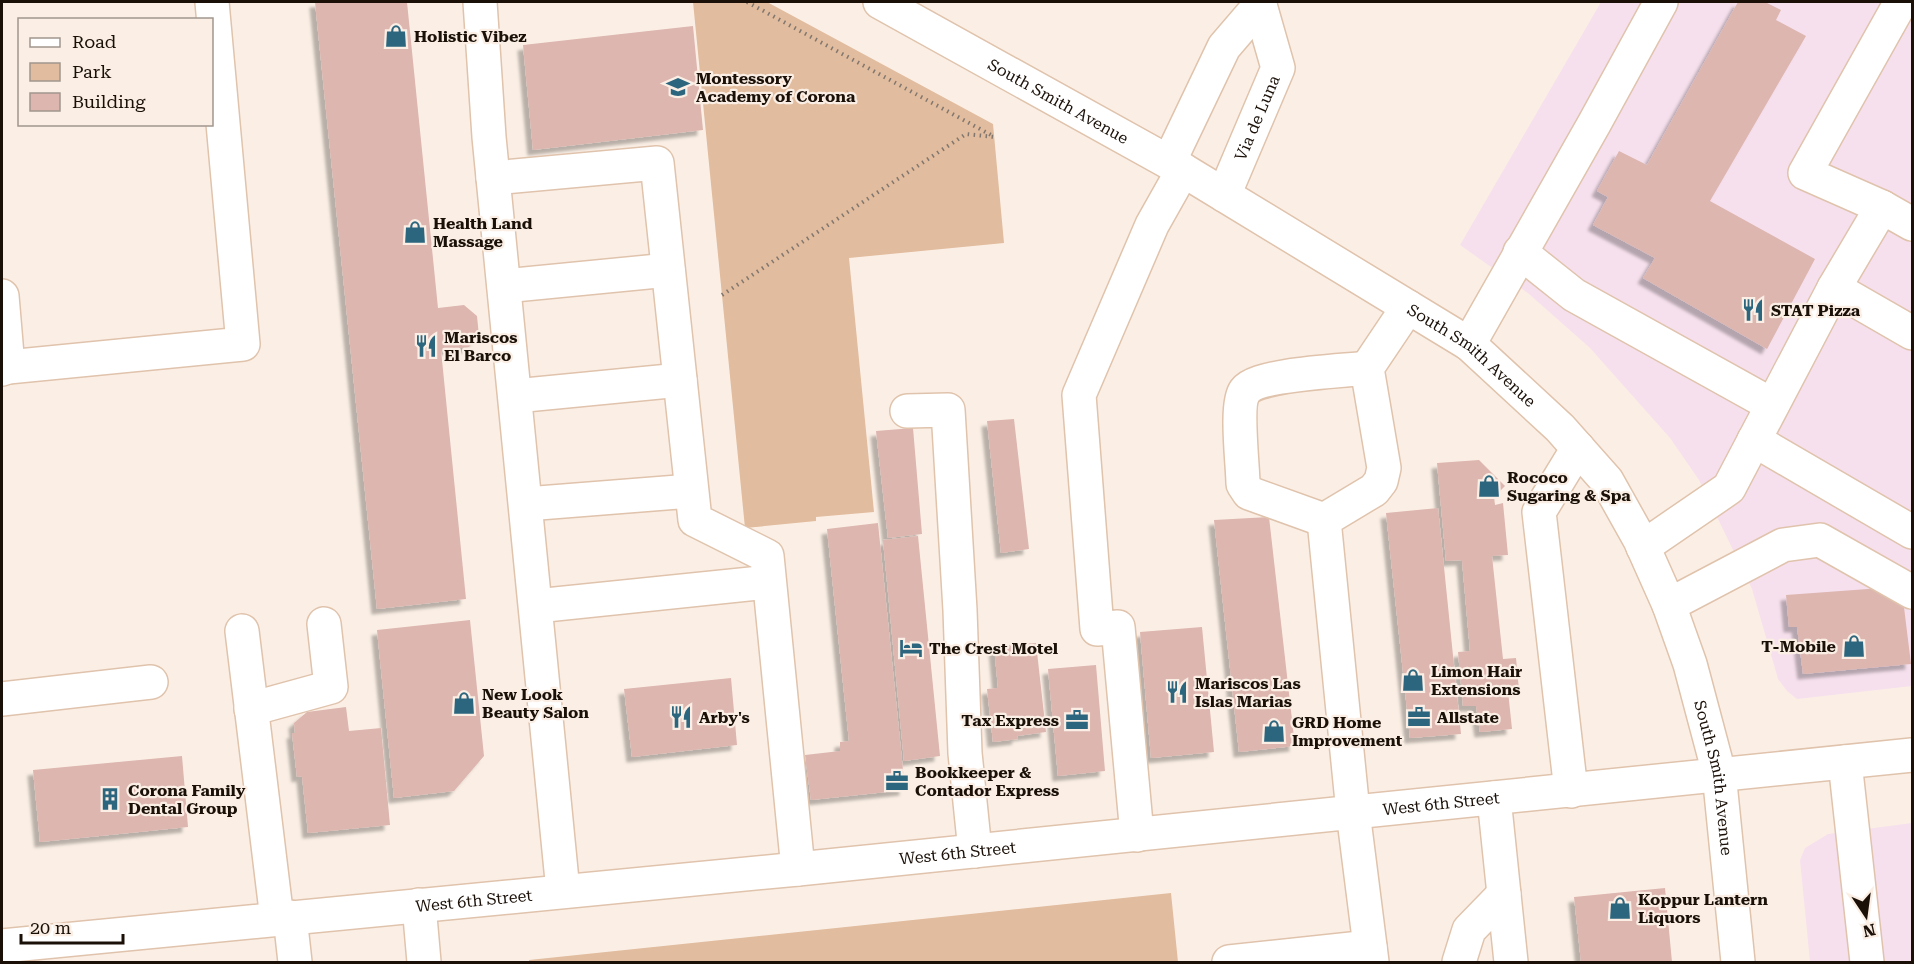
<svg xmlns="http://www.w3.org/2000/svg" width="1914" height="964" viewBox="0 0 1914 964" font-family="'Roboto Serif',serif">
<defs>
<filter id="shadow"><feDropShadow dx="-5.5" dy="5.5" stdDeviation="1.5" flood-color="#0004"/></filter>
</defs>
<rect width="100%" height="100%" fill="#fbefe5"/>
<!-- commercial -->
<path fill="#f6e0ed" d="M1601 2H1912V686L1797 699 1787 691 1778 679 1752 589 1699 480 1670 438 1590 348 1529 294 1460 245Z
M1912 823V962H1810L1800 860 1805 848 1828 834Z"/>
<!-- green -->
<path fill="#e1bc9e" d="M693 2H767L993 124 1004 243 849 258 874 512 816 517V521L745 528Z
M1171 893 1178 962H529V960Z"/>
<!-- building -->
<path fill="#ddb6b0" filter="url(#shadow)" d="M315 2H407L438 308 464 305 477 316 479 336 469 347 441 350 466 599 377 609Z
M1738 2H1765L1781 10 1776 20 1806 36 1710 201 1815 259 1767 349 1643 278 1655 258 1593 225 1608 197 1597 191 1619 151 1647 165Z
M693 26 703 130 533 150 523 45Z
M1014 419 1029 549 1001 553 987 421Z
M913 428 922 534 888 538 876 431Z
M1479 460 1505 486 1494 497 1495 505 1503 503 1508 555 1492 556 1503 659 1516 658 1519 690 1508 691 1512 729 1480 732 1476 706H1463L1458 652 1470 651 1462 560 1446 561 1437 463Z
M1438 508 1461 734 1410 738 1386 513Z
M1269 517 1295 746 1239 752 1214 520Z
M878 523 905 790 811 800 805 755 840 751V742L849 741 827 529Z
M918 536 940 756 904 761 883 540Z
M1895 587 1902 591 1911 664 1803 674 1797 627H1789L1786 595Z
M470 620 484 756 454 791 394 798 377 630Z
M1202 627 1214 752 1151 758 1140 632Z
M1036 643 1046 732 1017 736 1018 739 993 742 987 689 998 688 994 646Z
M1096 665 1105 771 1058 776 1048 669Z
M731 678 737 745 632 757 624 689Z
M346 707 349 731 381 728 390 825 308 833 302 776 297 777 292 733H295L294 723 307 712Z
M182 756 188 827 40 842 33 770Z
M1665 888 1672 962H1581L1574 897Z"/>
<g fill="none" stroke-linecap="round" stroke-linejoin="round">
<!-- minor casing -->
<g stroke="#e0c3ac" stroke-width="36">
<g id="minor">
<path d="M480 2 489 137 563 891"/>
<path d="M1169 162 1224 47 1260 5"/>
<path d="M493 178 657 163 695 520 767 556 798 869"/>
<path id="s1" d="M1224 195 1278 68 1260 5V2"/>
<path d="M1882 207 1805 173 1901 2"/>
<path d="M1520 252 1574 295 1772 405"/>
<path d="M504 286 668 270"/>
<path d="M1834 288 1912 333"/>
<path d="M2 296 8 367"/>
<path d="M1469 344 1594 124 1661 2"/>
<path d="M2 369 8 367 243 344 212 2"/>
<path d="M515 396 680 380"/>
<path d="M907 411 948 410 960 610 965 753 975 851"/>
<path d="M1754 440 1912 532"/>
<path d="M526 504 691 491"/>
<path d="M1324 520 1249 493 1243 484C1243 466 1235 404 1245 391 1257 374 1344 371 1367 368"/>
<path d="M1643 547 1729 488 1834 288 1882 207 1912 224"/>
<path d="M1669 605 1783 545 1820 540 1912 592"/>
<path d="M536 606 769 582"/>
<path d="M242 631 277 919"/>
<path d="M2 699 151 682"/>
<path d="M251 709 331 687 324 624"/>
<path d="M1845 762 1867 962"/>
<path d="M1571 791 1539 512 1578 448"/>
<path d="M1494 798 1511 962"/>
<path d="M1137 835 1118 627 1097 629 1079 395 1152 225 1183 170"/>
<path d="M419 905 424 962"/>
<path d="M290 917 295 962"/>
<path d="M1229 962 1370 947"/>
<path d="M1372 962 1353 812 1324 520 1374 490 1381 481 1384 468 1367 368 1408 307"/>
<path d="M1459 962 1469 930 1504 894"/>
</g>
</g>
<!-- major casing -->
<g stroke="#e0c3ac" stroke-width="36">
<g id="major">
<path id="s2" d="M880 2 1183 170 1469 344 1560 428 1607 481 1640 540 1669 605 1690 664 1719 773 1738 962"/>
<path id="s3" d="M2 946 798 869 1912 755"/>
</g>
</g>
<!-- path -->
<path stroke="#82776e" stroke-width="4" stroke-dasharray="1.5 4.5" stroke-linecap="butt" d="M747 2 991 135
M722 295 966 134 995 137"/>
<!-- minor -->
<use href="#minor" stroke="#fff" stroke-width="33"/>
<!-- major -->
<use href="#major" stroke="#fff" stroke-width="33"/>
</g>
<!-- icons -->
<defs>
<g id="shop-bare" transform="scale(1.8)"><path d="M-5-2.5h2.3a2.7 3.5 0 0 1 5.4 0H5L5.5 6h-11ZM-1.5-2.5h3a1.5 2.3 0 0 0-3 0Z" fill="#2b657e" stroke="#fbefe5" stroke-width="2.5" paint-order="stroke"/></g>
<g id="school-bare" transform="scale(1.8)"><path d="M0-5L7-2L0 1L-7-2ZM-4 1L0 2.5L4 1V4Q0 6-4 4Z" fill="#2b657e" stroke="#fbefe5" stroke-width="2.5" paint-order="stroke"/></g>
<g id="restaurant-bare" transform="scale(1.8)"><path d="M-5-6h1v4h1v-4h1v4h1v-4h1v5L-1.5 .5V6h-2V.5L-5-1ZM5-6V6H3V1.5H1.5Q1.5-4 5-6Z" fill="#2b657e" stroke="#fbefe5" stroke-width="2.5" paint-order="stroke"/></g>
<g id="hotel-bare" transform="scale(1.8)"><path d="M-6-4.5h1.5V1H6V5H4.5V3h-9V5H-6ZM-4 0a1.8 1.8 0 1 1 3.6 0ZM.5 0V-2.5h3Q6-2.5 6 0Z" fill="#2b657e" stroke="#fbefe5" stroke-width="2.5" paint-order="stroke"/></g>
<g id="office-bare" transform="scale(1.8)"><path d="M-6-3h4V-5.5h4V-3h4V5H-6ZM-1-4.5V-3h2v-1.5ZM-6 0V1H6V0Z" fill="#2b657e" stroke="#fbefe5" stroke-width="2.5" paint-order="stroke"/></g>
<g id="building-bare" transform="scale(1.8)"><path d="M-4-6H4V6H1V3H-1V6H-4ZM-2.5-4.3h1.7v1.8h-1.7ZM.8-4.3h1.7v1.8H.8ZM-2.5-1h1.7V.8h-1.7ZM.8-1h1.7V.8H.8Z" fill="#2b657e" stroke="#fbefe5" stroke-width="2.5" paint-order="stroke"/></g>
</defs>
<g fill-rule="evenodd">
<use href="#shop-bare" x="396" y="36"/>
<use href="#school-bare" x="678" y="87"/>
<use href="#shop-bare" x="415" y="232"/>
<use href="#restaurant-bare" x="1753" y="310"/>
<use href="#restaurant-bare" x="426" y="346"/>
<use href="#shop-bare" x="1489" y="486"/>
<use href="#shop-bare" x="1854" y="646"/>
<use href="#hotel-bare" x="911" y="648"/>
<use href="#shop-bare" x="1413" y="680"/>
<use href="#restaurant-bare" x="1177" y="692"/>
<use href="#shop-bare" x="464" y="703"/>
<use href="#restaurant-bare" x="681" y="717"/>
<use href="#office-bare" x="1419" y="717"/>
<use href="#office-bare" x="1077" y="720"/>
<use href="#shop-bare" x="1274" y="731"/>
<use href="#office-bare" x="897" y="781"/>
<use href="#building-bare" x="110" y="799"/>
<use href="#shop-bare" x="1620" y="908"/>
</g>
<g text-anchor="middle" dominant-baseline="central" stroke-width="4.5" stroke-linejoin="round" paint-order="stroke">
<!-- poi labels -->
<g font-size="16" font-weight="bold" fill="#1a1008" stroke="#fbefe5" text-anchor="start">
<text x="414" y="36">Holistic Vibez</text>
<text x="696" y="78">Montessory<tspan x="696" dy="18">Academy of Corona</tspan></text>
<text x="433" y="223">Health Land<tspan x="433" dy="18">Massage</tspan></text>
<text x="1771" y="310">STAT Pizza</text>
<text x="444" y="337">Mariscos<tspan x="444" dy="18">El Barco</tspan></text>
<text x="1507" y="477">Rococo<tspan x="1507" dy="18">Sugaring &amp; Spa</tspan></text>
<text x="1836" y="646" text-anchor="end">T-Mobile</text>
<text x="929" y="648">The Crest Motel</text>
<text x="1431" y="671">Limon Hair<tspan x="1431" dy="18">Extensions</tspan></text>
<text x="1195" y="683">Mariscos Las<tspan x="1195" dy="18">Islas Marias</tspan></text>
<text x="482" y="694">New Look<tspan x="482" dy="18">Beauty Salon</tspan></text>
<text x="699" y="717">Arby's</text>
<text x="1437" y="717">Allstate</text>
<text x="1059" y="720" text-anchor="end">Tax Express</text>
<text x="1292" y="722">GRD Home<tspan x="1292" dy="18">Improvement</tspan></text>
<text x="915" y="772">Bookkeeper &amp;<tspan x="915" dy="18">Contador Express</tspan></text>
<text x="128" y="790">Corona Family<tspan x="128" dy="18">Dental Group</tspan></text>
<text x="1638" y="899">Koppur Lantern<tspan x="1638" dy="18">Liquors</tspan></text>
</g>
<!-- street labels -->
<g font-size="16" fill="#1a1008" stroke="#fbefe5">
<text stroke="none"><textPath href="#s2" startOffset="204">South Smith Avenue</textPath></text>
<text stroke="none"><textPath href="#s1" startOffset="84">Via de Luna</textPath></text>
<text stroke="none"><textPath href="#s2" startOffset="690">South Smith Avenue</textPath></text>
<text stroke="none"><textPath href="#s2" startOffset="1194">South Smith Avenue</textPath></text>
<text stroke="none"><textPath href="#s3" startOffset="1446">West 6th Street</textPath></text>
<text stroke="none"><textPath href="#s3" startOffset="960">West 6th Street</textPath></text>
<text stroke="none"><textPath href="#s3" startOffset="474">West 6th Street</textPath></text>
</g>
</g>
<!-- border -->
<rect width="1914" height="964" fill="none" stroke="#1a1008" stroke-width="6"/>
<!-- legend -->
<rect x="18" y="18" width="195" height="108" fill="#fbefe5" stroke="#a1968d" stroke-width="1.5"/>
<rect x="30" y="38" width="30" height="9" fill="#ffffff" stroke="#a1968d" stroke-width="1.5"/>
<text x="72" y="48" font-size="18" fill="#1a1008">Road</text>
<rect x="30" y="63" width="30" height="18" fill="#e1bc9e" stroke="#a1968d" stroke-width="1.5"/>
<text x="72" y="78" font-size="18" fill="#1a1008">Park</text>
<rect x="30" y="93" width="30" height="18" fill="#ddb6b0" stroke="#a1968d" stroke-width="1.5"/>
<text x="72" y="108" font-size="18" fill="#1a1008">Building</text>
<!-- north arrow -->
<g transform="translate(1866 916) rotate(167)" stroke="#fbefe5" stroke-width="4.5" paint-order="stroke">
<path d="M0-4.5L10 22L0 15L-10 22Z" fill="#1a1008"/>
<text y="-9" font-size="16" font-weight="bold" text-anchor="middle" fill="#1a1008">N</text>
</g>
<!-- scale -->
<path d="M21 934v9h102v-9" fill="none" stroke="#1a1008" stroke-width="3"/>
<text x="30" y="934" font-size="18" fill="#1a1008" stroke="#fbefe5" stroke-width="4.5" paint-order="stroke">20 m</text>
</svg>
